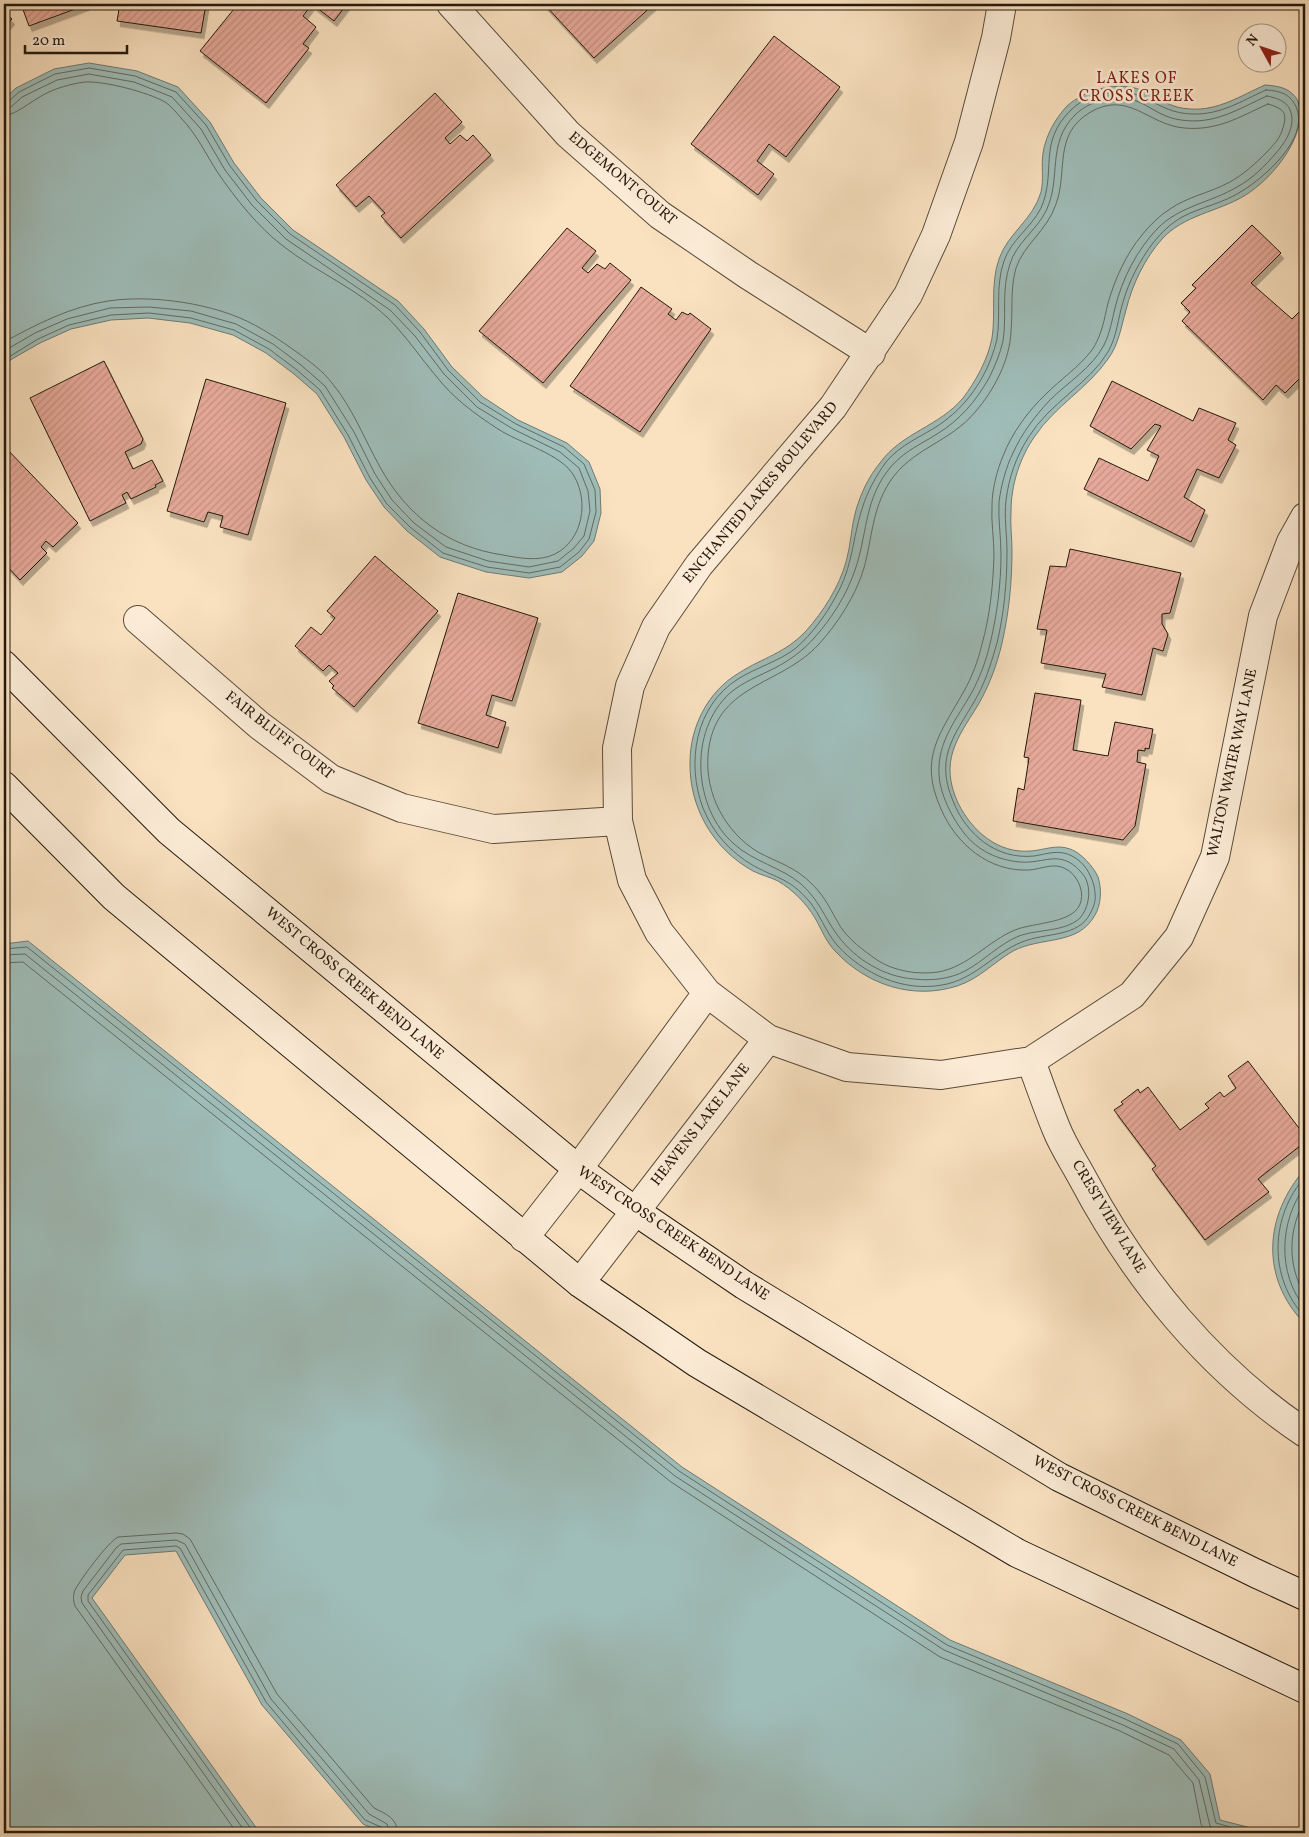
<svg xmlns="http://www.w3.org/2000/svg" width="1309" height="1837" viewBox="0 0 1309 1837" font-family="Vollkorn,serif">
<defs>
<pattern id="building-hatch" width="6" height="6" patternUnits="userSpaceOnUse" patternTransform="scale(1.25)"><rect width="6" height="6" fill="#e6a999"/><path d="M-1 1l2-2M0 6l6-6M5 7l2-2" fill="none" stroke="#c59183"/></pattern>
<filter id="shadow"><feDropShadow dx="3" dy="5.5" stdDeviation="0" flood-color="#0004"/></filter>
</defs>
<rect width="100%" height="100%" fill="#fae2c1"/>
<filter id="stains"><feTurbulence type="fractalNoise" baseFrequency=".004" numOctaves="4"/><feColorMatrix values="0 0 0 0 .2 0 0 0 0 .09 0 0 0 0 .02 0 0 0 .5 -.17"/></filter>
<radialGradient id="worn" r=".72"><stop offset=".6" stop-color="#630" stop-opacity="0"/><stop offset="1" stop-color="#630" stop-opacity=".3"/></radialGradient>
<!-- water -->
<path fill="#9fbdb9" stroke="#6e7b74" d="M89 63 137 71 178 87 210 122 234 163 261 198 293 230 398 301 424 329 452 367 483 397 518 420 567 443 589 462 600 489 601 513 594 541 582 556 562 572 529 578 486 572 440 557 407 531 384 507 366 480 344 437 317 394 294 374 266 353 233 335 190 323 148 318 111 320 71 329 40 343 12 359 4 366V99L16 88 54 69Z
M1265 85C1279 86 1291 88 1298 101 1309 136 1271 180 1244 196 1217 212 1184 215 1162 239 1145 258 1132 285 1126 310 1121 327 1119 344 1108 359 1088 388 1055 406 1035 436 1020 457 1011 485 1011 511 1010 524 1012 537 1012 551 1012 581 1009 613 1002 643 997 665 989 686 978 705 957 739 939 761 958 803 972 831 998 854 1031 851 1044 850 1057 844 1070 849 1080 852 1094 867 1098 877 1102 889 1101 905 1095 915 1078 946 1042 936 1013 951 994 962 979 979 957 986 913 1000 867 985 836 952 826 942 822 930 815 918 806 903 793 890 778 881 770 877 761 875 753 871 713 849 689 807 690 762 690 727 708 691 739 673 764 657 784 654 806 631 823 612 839 587 846 562 851 545 851 527 856 510 861 493 869 476 880 463 901 433 940 426 963 398 976 381 988 359 992 338 996 312 990 285 999 259 1008 233 1033 220 1041 192 1044 179 1041 166 1043 153 1046 135 1055 119 1067 106 1086 89 1118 81 1141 90 1160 98 1169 108 1190 109 1218 111 1240 96 1265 85Z
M28 941 682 1467 950 1640 1128 1714 1181 1740 1210 1774 1220 1820 1271 1833H384L363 1824 262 1705 176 1551 125 1555 92 1598 260 1833H4V944Z
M1305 1169V1324C1260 1278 1264 1216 1305 1169Z"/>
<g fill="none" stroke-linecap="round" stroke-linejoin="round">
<!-- shore -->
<path stroke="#626b62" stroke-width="1" d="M1266 90C1281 91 1291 94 1297 109 1308 139 1265 177 1242 191 1224 203 1201 207 1182 217 1170 224 1161 233 1153 243 1140 260 1129 281 1123 302 1118 318 1117 336 1108 352 1089 384 1049 403 1028 438 1016 457 1009 477 1006 500 1004 517 1007 535 1007 552 1007 582 1004 614 997 643 992 660 987 677 979 693 958 732 933 754 953 801 966 834 996 860 1034 856 1047 854 1059 849 1072 856 1084 862 1091 874 1094 886 1096 897 1096 902 1091 912 1079 938 1046 932 1022 942 994 953 974 980 942 985 903 992 863 974 837 945 825 931 820 914 809 901 789 878 778 879 754 866 730 852 713 833 703 808 686 763 695 706 738 679 757 667 778 662 796 648 812 634 826 615 836 596 853 566 852 540 862 509 867 492 876 476 886 462 901 444 921 437 939 425 958 412 972 396 983 376 989 365 994 352 997 339 1001 314 995 287 1004 261 1011 240 1031 228 1041 208 1057 172 1037 143 1071 110 1081 100 1092 96 1106 93 1145 86 1155 113 1192 114 1221 115 1241 101 1266 90Z
M1267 96C1281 99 1291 103 1292 119 1292 132 1284 144 1276 153 1265 166 1252 179 1237 187 1210 203 1179 206 1157 229 1137 250 1122 279 1115 308 1112 320 1110 333 1104 345 1092 368 1068 382 1050 400 1035 416 1022 433 1013 453 1006 467 1001 486 999 502 998 519 1001 537 1001 554 1001 584 997 615 990 644 986 661 980 677 972 692 957 719 937 741 939 775 940 794 952 818 964 833 978 851 998 860 1020 862 1044 864 1060 849 1080 871 1083 874 1086 878 1087 882 1091 893 1088 909 1080 918 1065 932 1038 929 1019 936 999 944 984 961 965 971 950 979 931 981 914 979 885 977 856 960 838 936 824 917 820 901 801 884 781 867 754 862 734 844 693 808 688 731 730 693 743 682 759 676 775 668 790 660 804 650 815 637 832 618 847 594 855 570 867 536 864 504 886 473 900 453 918 446 937 434 960 420 976 401 989 378 995 366 1000 354 1003 341 1007 316 1001 290 1010 264 1016 243 1036 231 1046 211 1062 178 1046 144 1075 115 1085 105 1095 102 1109 99 1143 93 1151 116 1181 120 1215 125 1238 109 1267 96Z
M4 102 9 101 19 92 55 74 89 68 135 76 176 92 206 125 230 166 257 201 290 234 395 305 420 332 448 370 480 402 516 424 564 447 584 464 595 490 596 512 589 539 579 552 560 567 529 573 487 567 443 553 410 527 387 504 370 478 348 435 320 390 297 370 269 349 234 330 191 318 149 313 111 315 69 325 38 339 4 360
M1268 104C1285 109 1288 113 1282 131 1278 141 1274 144 1267 152 1255 164 1243 175 1228 183 1209 193 1187 197 1170 209 1159 216 1150 225 1142 235 1126 254 1115 279 1108 303 1104 320 1102 335 1092 350 1079 367 1061 379 1046 394 1028 411 1012 433 1003 456 997 470 992 490 992 505 991 522 994 539 994 556 993 585 990 616 982 644 978 661 972 677 964 691 940 734 918 758 941 809 956 844 989 872 1029 870 1042 869 1054 862 1066 869 1076 874 1084 889 1081 901 1076 924 1034 922 1015 930 988 941 968 967 938 972 917 975 894 971 877 960 863 950 849 940 840 926 830 909 826 898 812 884 794 866 778 863 758 852 725 832 705 794 708 755 714 683 780 687 819 644 838 623 856 595 864 568 872 539 872 510 889 483 911 448 950 443 976 411 994 390 1010 360 1011 331 1013 310 1010 289 1016 268 1024 244 1047 231 1056 204 1068 172 1053 135 1089 113 1128 89 1148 125 1184 128 1218 131 1239 117 1268 104Z
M4 108 11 107 22 97 57 80 89 74 134 82 172 97 201 129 225 170 252 205 286 239 390 310 415 336 444 374 477 407 513 429 560 452 579 468 588 491 590 511 584 536 574 548 558 561 529 567 488 561 446 547 414 523 392 500 375 474 354 432 325 386 301 365 273 344 236 324 191 311 149 307 110 308 67 319 35 333 4 351
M4 116C17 114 30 102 43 95 56 88 70 84 85 82 105 81 147 92 165 102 171 106 176 112 181 118 198 136 205 153 218 173 235 198 259 228 283 246 316 272 358 289 388 318 406 336 420 357 436 376 453 398 475 414 498 429 519 443 562 454 574 476 589 501 583 540 555 554 539 562 519 558 503 555 448 547 407 516 380 467 365 440 352 407 332 383 323 371 309 361 298 353 280 340 261 327 240 318 202 302 149 295 108 301 70 307 37 324 4 342
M4 949 27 947 679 1471 947 1645 1125 1719 1178 1744 1205 1777 1216 1823 1251 1833
M4 955 25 954 675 1476 944 1650 1123 1725 1174 1749 1199 1780 1210 1826 1216 1831 1226 1833
M4 963 23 962 671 1482 940 1657 1120 1731 1169 1755 1193 1783 1201 1824 1207 1833
M1305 1177C1270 1216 1268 1278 1305 1317
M1305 1186C1279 1222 1277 1273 1305 1308
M1305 1200C1288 1229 1287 1266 1305 1295
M237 1833 75 1606C73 1600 73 1595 75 1590 80 1580 108 1542 118 1537L176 1533 183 1534 190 1539 277 1694 374 1808C386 1814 397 1818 398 1833
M246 1833 82 1603 81 1597 83 1591 116 1548 121 1544 176 1540 185 1544 271 1699 369 1814 387 1824 390 1833
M254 1833 88 1601V1595L123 1550 176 1546 180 1548 266 1702 365 1820 381 1827 384 1833"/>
</g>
<!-- building -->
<path fill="url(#building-hatch)" stroke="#24190c" filter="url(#shadow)" d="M21 4H86V5L29 26Z
M120 4H206L201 33 117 21Z
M238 4H347L334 21 312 4 303 16 316 27 303 44 309 48 266 103 200 51Z
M544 4H654L594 58Z
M4 12 12 19 4 28Z
M774 36 840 87 786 157 769 144 757 161 774 174 758 195 691 144Z
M435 93 462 122 445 138 450 144 460 135 467 141 473 135 491 155 401 238 381 216 385 213 369 196 356 207 336 185Z
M1252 225 1281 253 1251 283 1292 319 1305 306V373L1285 393 1276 385 1263 400 1182 321 1190 312 1181 303 1196 288 1192 285Z
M567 228 596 251 582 268 588 273 597 264 605 269 610 263 631 280 543 383 479 331Z
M641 287 672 309 668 314 676 320 682 312 688 315 690 313 711 329 640 432 570 386Z
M104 361 143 439 141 444 125 452 133 469 152 460 163 481 155 485 156 487 131 499 127 492 122 495 126 503 90 521 30 398Z
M206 379 286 403 248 535 220 527 223 516 208 512 204 522 167 511Z
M1112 381 1193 421 1199 408 1236 423 1228 440 1236 445 1219 478 1197 469 1184 497 1205 510 1191 542 1084 489 1099 458 1148 481 1159 456 1147 450 1161 426 1155 424 1131 449 1090 426Z
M4 446 78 523 53 547 46 541 41 547 47 553 20 580 4 563Z
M1070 549 1181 573 1170 613 1162 614V624L1168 634 1163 651 1153 648 1142 695 1102 687 1106 674 1041 663 1047 630 1037 629 1050 566 1066 567Z
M375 556 438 611 354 707 332 688 334 686 329 681 338 673 329 665 323 671 295 646 311 627 321 635 335 618 327 611Z
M458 593 538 618 512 701 492 695 486 715 506 722 498 748 418 723Z
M1035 693 1081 700 1073 750 1108 756 1115 722 1153 729 1149 749 1145 748V751L1138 750 1137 762 1146 764 1135 826 1123 840 1013 821 1018 788 1024 790 1029 758 1024 757Z
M1248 1061 1305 1136V1142L1258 1179 1269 1192 1205 1240 1152 1169 1156 1166 1114 1110 1123 1104 1121 1102 1138 1089 1140 1093 1148 1087 1180 1130 1209 1108 1205 1104 1220 1092 1224 1097 1236 1088 1228 1076Z"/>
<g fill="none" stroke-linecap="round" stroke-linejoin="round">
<!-- street casing -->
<g stroke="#5a4b39" stroke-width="30">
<path id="street" d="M451 4 568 134 660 215 748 275 871 353
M1002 4 996 38 969 142 936 235 908 295 833 407 699 565 656 627 630 686 617 748 618 821 632 880 659 932 707 993 768 1039 847 1067 941 1075 1031 1061 1132 995 1179 937 1215 857 1263 616 1291 542 1305 517
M138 620 259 725 331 779 402 808 493 829 618 821
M1031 1061C1039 1083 1047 1106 1056 1128 1063 1146 1074 1162 1083 1179 1136 1279 1210 1369 1305 1433
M524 1238 578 1169 707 993
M580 1283 768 1039"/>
</g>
<!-- secondary casing -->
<g stroke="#24190c" stroke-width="30">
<path id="secondary" d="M4 665 169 831 578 1169 635 1211 744 1285 1059 1477 1255 1573 1305 1596
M4 786 114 897 580 1283 697 1363 1017 1553 1305 1689"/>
</g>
<!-- street -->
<use href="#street" stroke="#fcecd7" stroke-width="28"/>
<!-- secondary -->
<use href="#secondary" stroke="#fcecd7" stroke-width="28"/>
</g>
<g text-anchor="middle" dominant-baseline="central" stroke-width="5" stroke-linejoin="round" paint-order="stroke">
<!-- street labels -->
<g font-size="15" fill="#24190c" stroke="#fcecd7">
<text transform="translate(622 179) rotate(40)">EDGEMONT COURT</text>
<text transform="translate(761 493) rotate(-50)">ENCHANTED LAKES BOULEVARD</text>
<text transform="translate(279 736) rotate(38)">FAIR BLUFF COURT</text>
<text transform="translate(1233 763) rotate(-78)">WALTON WATER WAY LANE</text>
<text transform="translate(354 984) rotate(40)">WEST CROSS CREEK BEND LANE</text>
<text transform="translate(701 1125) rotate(-52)">HEAVENS LAKE LANE</text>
<text transform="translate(1108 1217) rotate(59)">CREST VIEW LANE</text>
<text transform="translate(673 1234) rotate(34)">WEST CROSS CREEK BEND LANE</text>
<text transform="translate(1135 1512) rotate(27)">WEST CROSS CREEK BEND LANE</text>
</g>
<!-- neighbourhood labels -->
<g font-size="16" letter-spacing="1" fill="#7a1f14" stroke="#fcecd7">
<text x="1137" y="79">LAKES OF<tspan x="1137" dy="18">CROSS CREEK</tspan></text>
</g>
</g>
<!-- margin -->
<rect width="1309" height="1837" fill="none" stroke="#fae2c1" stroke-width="20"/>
<rect x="5" y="5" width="1299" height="1827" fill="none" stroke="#24190c" stroke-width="2.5"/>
<rect x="10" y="10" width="1289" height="1817" fill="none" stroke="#24190c"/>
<!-- north arrow -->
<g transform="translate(1262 48) rotate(310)"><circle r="24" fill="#fcecd7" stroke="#a69886"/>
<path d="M0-4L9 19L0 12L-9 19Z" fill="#8f2418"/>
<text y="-8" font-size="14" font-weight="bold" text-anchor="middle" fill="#24190c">N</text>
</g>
<!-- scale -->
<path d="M25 45v8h102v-8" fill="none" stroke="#24190c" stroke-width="2.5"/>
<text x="32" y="45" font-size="15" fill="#24190c" stroke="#fcecd7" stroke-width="4" paint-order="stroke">20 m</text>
<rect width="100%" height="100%" filter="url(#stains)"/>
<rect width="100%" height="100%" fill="url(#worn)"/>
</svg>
